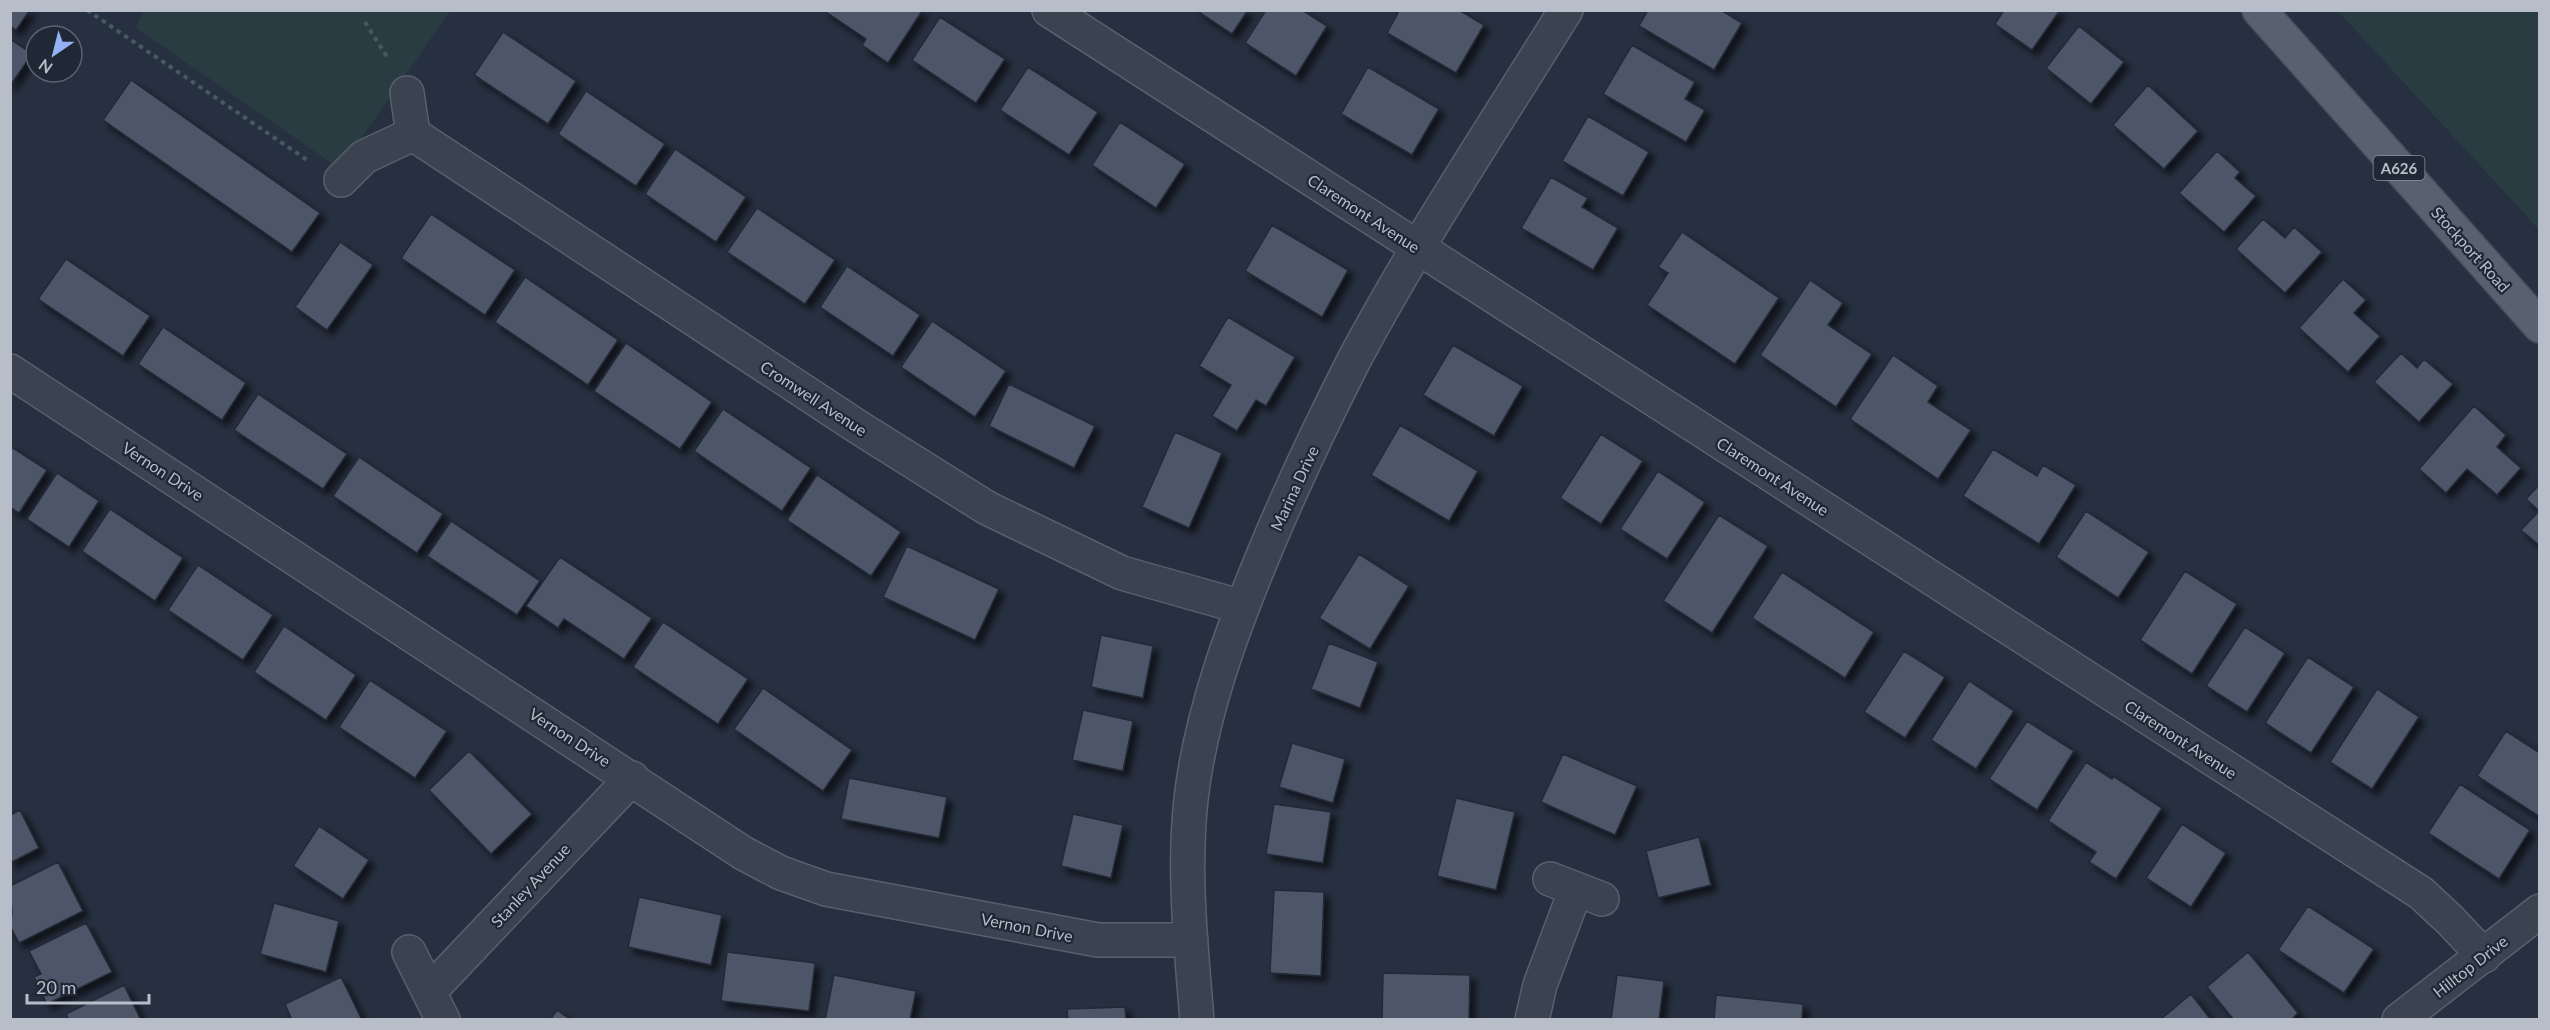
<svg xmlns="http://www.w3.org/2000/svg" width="2550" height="1030" viewBox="0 0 2550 1030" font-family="Lato,sans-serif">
<defs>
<filter id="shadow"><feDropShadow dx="5.5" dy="5.5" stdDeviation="3" flood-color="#0009"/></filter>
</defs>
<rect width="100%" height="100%" fill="#273040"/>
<!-- green -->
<path fill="#293c41" d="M143 11H450L340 169 136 28Z
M2338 11H2539V231L2532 222Z"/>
<!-- building -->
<path fill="#4d5669" stroke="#222937" stroke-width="1.5" filter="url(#shadow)" d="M10 10H30L16 30 10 26Z
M823 10H921L922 11 888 63 862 45 866 39Z
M1196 10H1248L1232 34Z
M1266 10H1302L1327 26 1296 76 1245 43Z
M1393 10H1459L1484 25 1456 73 1387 33 1398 13Z
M1648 10H1721L1742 23 1714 70 1639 26Z
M2004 10H2060L2032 50 1995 24Z
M940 17 1005 59 976 103 912 60Z
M2079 26 2124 62 2091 104 2046 68Z
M503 32 576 81 548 124 474 75Z
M10 39 32 54 10 86Z
M1632 45 1695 82 1685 99 1705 110 1686 142 1603 94Z
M1028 67 1098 112 1069 155 1000 110Z
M1368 67 1439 109 1412 155 1341 114Z
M131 80 320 213 292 252 103 120Z
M2148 85 2198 131 2164 169 2113 125Z
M586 91 665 144 636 186 558 134Z
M1588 116 1649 152 1623 196 1562 161Z
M1120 122 1185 164 1156 208 1092 165Z
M675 149 746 197 716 242 645 194Z
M2217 151 2240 172 2235 178 2256 196 2224 232 2179 193Z
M1551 177 1588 198 1582 207 1618 228 1593 270 1521 228Z
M757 208 835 260 805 304 727 252Z
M431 214 515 270 485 315 401 258Z
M2263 219 2285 238 2294 227 2322 252 2285 293 2236 249Z
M1272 225 1348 270 1322 317 1245 271Z
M1682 232 1779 298 1735 364 1647 305 1668 273 1658 267Z
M340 242 373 265 327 330 295 307Z
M66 259 150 316 123 356 38 299Z
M847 266 920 315 893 356 820 307Z
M525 277 618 340 588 385 495 322Z
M2343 279 2366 300 2354 313 2380 336 2348 372 2299 328Z
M1810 280 1843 303 1828 325 1872 354 1836 407 1760 355Z
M1228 317 1295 357 1266 406 1256 400 1237 431 1212 416 1231 385 1199 366Z
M932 321 1006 371 975 417 901 367Z
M163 327 246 383 222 420 138 364Z
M626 343 712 402 680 449 594 391Z
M1453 345 1523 386 1494 436 1423 395Z
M2401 353 2417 368 2424 359 2453 384 2419 422 2374 382Z
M1893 355 1938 386 1928 402 1971 430 1938 479 1850 419Z
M1009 384 1095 426 1074 468 989 426Z
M258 394 347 454 323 489 234 430Z
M2474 406 2506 435 2497 447 2521 468 2497 495 2467 469 2446 493 2419 469Z
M723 409 811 468 782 511 694 451Z
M1400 425 1478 471 1449 521 1371 475Z
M1175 432 1222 453 1189 528 1142 507Z
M1601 434 1643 461 1601 524 1560 498Z
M10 446 47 470 19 513 10 507Z
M1993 449 2037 476 2043 465 2076 485 2039 544 1963 496Z
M359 457 443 514 417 553 333 496Z
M1658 471 1705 502 1667 559 1620 529Z
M57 473 99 501 69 547 27 519Z
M817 475 901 532 871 576 787 520Z
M2540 484V546L2521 530 2539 511 2526 499Z
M110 509 183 558 155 601 82 551Z
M2086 511 2149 552 2118 598 2056 557Z
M1719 515 1768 546 1712 633 1663 601Z
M451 521 540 581 517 615 427 556Z
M907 546 999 589 975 640 883 597Z
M1359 554 1409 586 1370 649 1319 618Z
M560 557 652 618 624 659 564 619 558 628 526 606Z
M198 565 273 615 243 660 168 610Z
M2185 571 2237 604 2192 674 2140 640Z
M1782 572 1874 632 1845 678 1752 618Z
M663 622 748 679 718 724 633 667Z
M284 626 356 675 326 720 254 672Z
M2245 627 2285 653 2247 712 2206 686Z
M1101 635 1153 646 1143 698 1091 687Z
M1329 643 1378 662 1360 708 1311 689Z
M1904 651 1945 677 1905 738 1864 712Z
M2308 657 2354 687 2311 753 2265 723Z
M370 680 447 731 415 778 339 727Z
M1969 681 2014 711 1976 769 1931 740Z
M763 688 852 750 823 791 734 729Z
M2377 689 2419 717 2372 789 2330 762Z
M1083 710 1133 721 1123 771 1072 760Z
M2027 721 2074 751 2037 810 1989 779Z
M2506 731 2540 753V817L2477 776Z
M1292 743 1345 759 1333 803 1279 787Z
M469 751 532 814 491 854 429 790Z
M1563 754 1637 786 1615 835 1541 802Z
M2086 762 2112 779 2113 776 2162 808 2116 879 2089 862 2096 852 2048 821Z
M849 778 947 797 939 838 841 819Z
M2460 784 2530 830 2499 879 2428 833Z
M1456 798 1515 812 1496 890 1437 876Z
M1274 804 1331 812 1323 863 1266 854Z
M20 810 39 848 10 863V815Z
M1073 814 1123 825 1111 878 1061 866Z
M2182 824 2226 853 2191 907 2146 878Z
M319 826 369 860 343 899 293 866Z
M1699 837 1711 885 1658 898 1646 851Z
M58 862 83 911 19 943 10 926 12 913 10 886Z
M1274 890 1324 892 1321 976 1270 973Z
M639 897 722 915 711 965 628 947Z
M274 903 339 921 326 972 260 954Z
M2308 906 2374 949 2344 993 2278 950Z
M86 923 112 972 47 1004 34 977 41 974 29 951Z
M727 952 815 963 809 1011 721 1001Z
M2248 952 2298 1013 2291 1020H2234L2207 987Z
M1383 973 1470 975 1469 1020H1382Z
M834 975 916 991 910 1020H825Z
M1617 975 1664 981 1659 1020H1611Z
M341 977 362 1020H292L285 1004Z
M124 985 141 1020H69L66 1014Z
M2191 994 2211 1020H2160Z
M1716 995 1803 1004 1802 1020H1714Z
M1125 1007 1126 1020H1068L1067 1009Z
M557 1010 571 1020H550Z"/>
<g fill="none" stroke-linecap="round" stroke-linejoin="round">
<!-- minor casing -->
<g stroke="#59606d" stroke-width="36">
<path id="minor" d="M1049 10 2421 893 2450 920 2484 956
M413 134 858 427 987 508 1122 573 1242 607
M341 180 364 157 413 134 407 93
M10 371 743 853 781 873 826 889 1098 940H1191
M1550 879 1602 899
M409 952 443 1020
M429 992 632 778
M1197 1020C1191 946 1183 872 1191 799 1201 713 1232 630 1265 551 1292 486 1322 423 1354 360 1418 240 1494 126 1566 10
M1532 1020 1540 985 1576 889
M2399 1020 2540 911"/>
</g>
<!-- major casing -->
<g stroke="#454b59" stroke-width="36">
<path id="major" d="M2259 10 2540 326"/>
</g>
<!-- path -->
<path stroke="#47595e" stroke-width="4" stroke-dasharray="4.5 4.5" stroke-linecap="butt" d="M87 10 310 162
M365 22 389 60"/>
<!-- minor -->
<use href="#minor" stroke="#3b4250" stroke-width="33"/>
<!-- major -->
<use href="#major" stroke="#596170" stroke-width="33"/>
</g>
<g text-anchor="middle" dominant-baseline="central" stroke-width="4.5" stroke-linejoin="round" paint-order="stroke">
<!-- shield labels -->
<rect fill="#202735" stroke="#8a909d" stroke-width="1.5" x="2373.5" y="156" width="51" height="24" rx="4.5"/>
<g font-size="15" font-weight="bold" fill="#b8bdca">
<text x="2399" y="168">A626</text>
</g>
<!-- street labels -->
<g font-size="16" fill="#b8bdca" stroke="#202735">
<text transform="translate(1364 213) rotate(33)">Claremont Avenue</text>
<text transform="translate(2471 249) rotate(48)">Stockport Road</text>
<text transform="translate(814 398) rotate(33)">Cromwell Avenue</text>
<text transform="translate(163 471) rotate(33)">Vernon Drive</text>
<text transform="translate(1773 476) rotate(33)">Claremont Avenue</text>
<text transform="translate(1294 488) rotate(-65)">Marina Drive</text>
<text transform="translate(570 737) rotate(33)">Vernon Drive</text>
<text transform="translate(2181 739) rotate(33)">Claremont Avenue</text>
<text transform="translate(530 885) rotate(-47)">Stanley Avenue</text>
<text transform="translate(1027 927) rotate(11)">Vernon Drive</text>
<text transform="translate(2470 966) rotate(-38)">Hilltop Drive</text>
</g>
</g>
<!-- border -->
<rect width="2550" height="1030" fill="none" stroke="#b8bdca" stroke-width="24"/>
<!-- north arrow -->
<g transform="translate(54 54) rotate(215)"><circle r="28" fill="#202735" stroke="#5d6371" stroke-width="1.5"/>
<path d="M0-4.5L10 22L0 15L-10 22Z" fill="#93b1f4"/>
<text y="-9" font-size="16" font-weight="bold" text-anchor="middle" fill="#b8bdca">N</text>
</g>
<!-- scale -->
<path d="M27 994v9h122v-9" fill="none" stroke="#b8bdca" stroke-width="3"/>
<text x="36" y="994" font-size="18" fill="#b8bdca" stroke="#202735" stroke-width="4.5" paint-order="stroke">20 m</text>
</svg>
